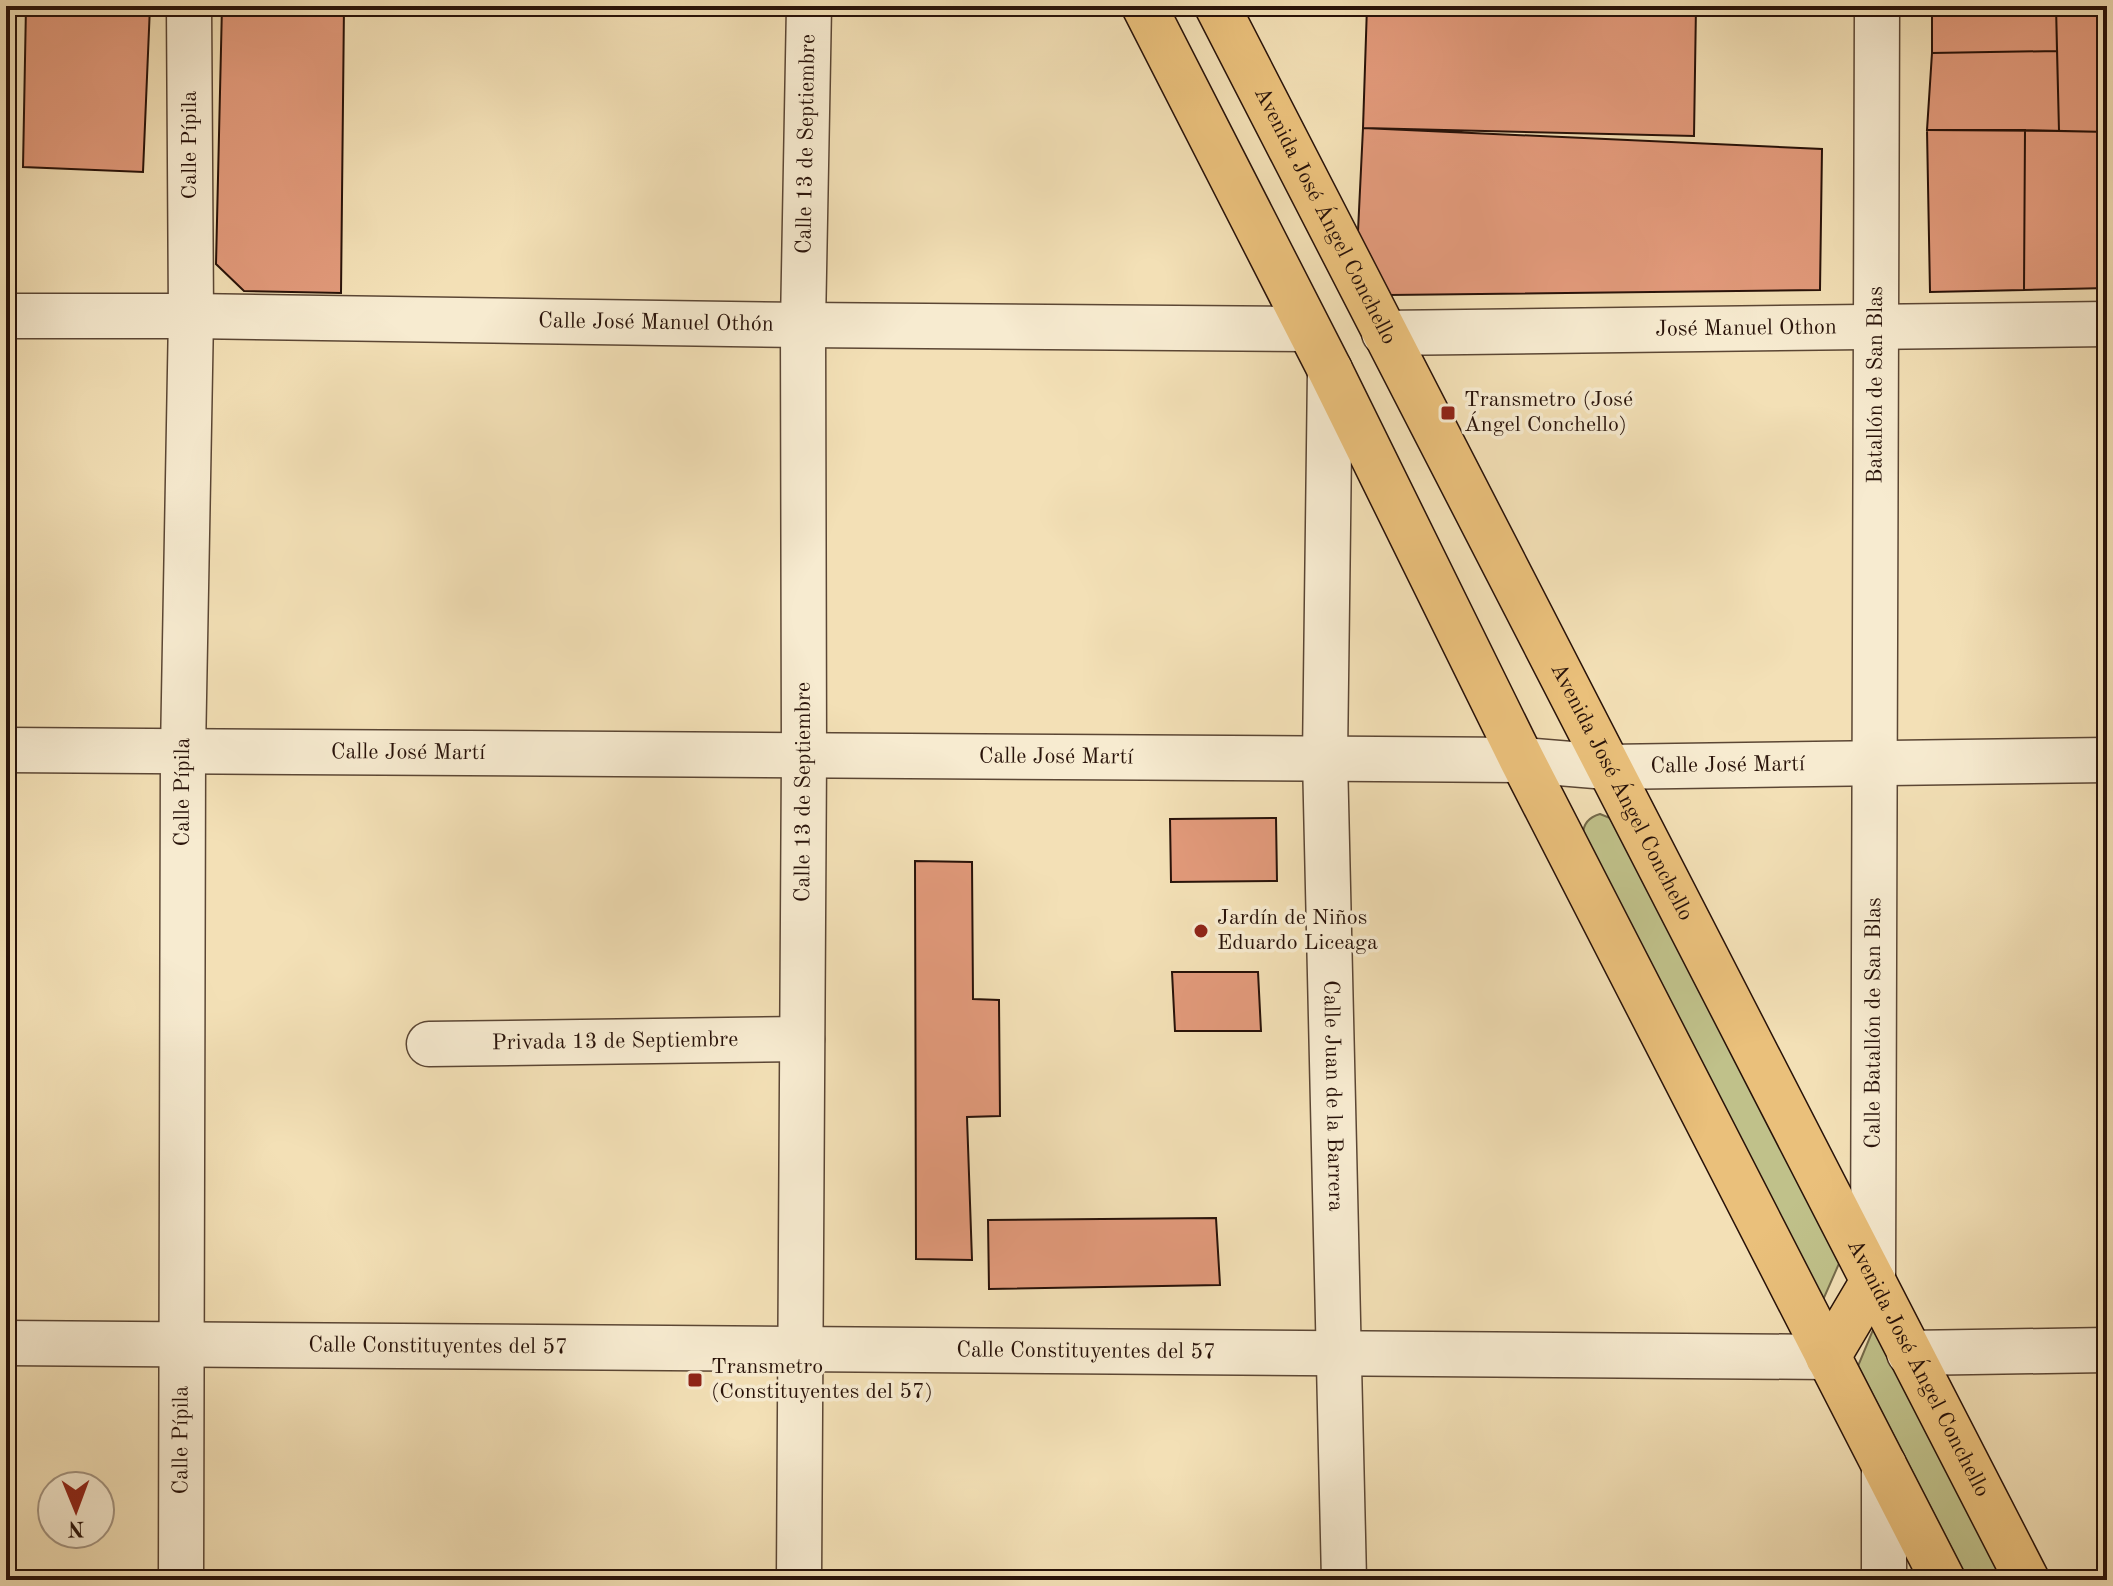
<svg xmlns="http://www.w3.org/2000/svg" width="2113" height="1586" viewBox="0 0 2113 1586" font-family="'Old Standard TT',serif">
<rect width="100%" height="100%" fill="#f3e0b6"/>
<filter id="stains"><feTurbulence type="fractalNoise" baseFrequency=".0025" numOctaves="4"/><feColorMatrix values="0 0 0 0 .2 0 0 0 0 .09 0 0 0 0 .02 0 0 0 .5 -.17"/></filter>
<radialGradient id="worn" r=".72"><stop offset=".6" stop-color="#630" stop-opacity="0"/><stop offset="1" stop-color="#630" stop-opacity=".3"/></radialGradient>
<!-- green -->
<path fill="#c0c18a" stroke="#746a4a" stroke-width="2" d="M1600 814 1610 818 1841 1259 1823 1300 1583 835C1583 824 1589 817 1600 814Z
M1875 1325 2007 1580H1968L1858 1366Z"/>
<!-- building -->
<path fill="#e29a7b" stroke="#281209" stroke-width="2" d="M26 6H150L143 172 23 167Z
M222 6H344L341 293 244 291 216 264Z
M1367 6H1696L1694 136 1363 128Z
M1932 6H2056L2057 51 1932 53Z
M2056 6H2107V132L2059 131Z
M2057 51 2059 131 1927 130 1932 53Z
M1363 128 1822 149 1820 290 1389 295 1357 252Z
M1927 130H2025L2024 290 1930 292Z
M2025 130 2107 132V288L2024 290Z
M1276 818 1277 881 1171 882 1170 819Z
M915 861 972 862 973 999 999 1000 1000 1116 967 1117 972 1260 916 1259Z
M1172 972H1258L1261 1031H1175Z
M1216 1218 1220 1285 989 1289 988 1220Z"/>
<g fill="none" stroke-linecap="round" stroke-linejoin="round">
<!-- minor casing -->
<g stroke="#5b4634" stroke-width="47">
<g id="minor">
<path id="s1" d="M6 316H191L803 325 1307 329"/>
<path id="s2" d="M1384 333 2107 324"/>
<path id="s3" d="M1330 370 1325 758 1344 1580"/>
<path id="s4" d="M6 750 1522 760 1607 767 2107 760"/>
<path id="s5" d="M429 1044 802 1039"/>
<path id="s6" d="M1873 1281 1877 6"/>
<path id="s7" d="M6 1343 1828 1357"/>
<path d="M1909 1353 2107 1350"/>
<path id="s8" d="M181 1580 183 752 191 316 189 6"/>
<path id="s9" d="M799 1580 804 755 803 325 809 6"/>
<path d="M1884 1580V1465"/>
</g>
</g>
<!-- major casing -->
<g stroke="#281209" stroke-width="47">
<g id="major">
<path d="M1144 6 1330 370 1522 760 1943 1580"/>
<path id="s10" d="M1217 6 2027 1580"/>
<path d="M1828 1357 1873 1281"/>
</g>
</g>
<!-- minor -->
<use href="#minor" stroke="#f7ebd0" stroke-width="44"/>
<!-- major -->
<use href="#major" stroke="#eac07b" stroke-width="44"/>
</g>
<!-- markers -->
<g fill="#8f2418" stroke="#f7ebd0" stroke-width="3">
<rect x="1440" y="405" width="16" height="16" rx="4"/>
<circle cx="1201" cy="931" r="8"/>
<rect x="687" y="1372" width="16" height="16" rx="4"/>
</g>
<g text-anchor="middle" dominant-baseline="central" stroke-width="7" stroke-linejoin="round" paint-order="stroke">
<!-- street labels -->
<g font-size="22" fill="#281209" stroke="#f7ebd0">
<text transform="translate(190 145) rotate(-90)">Calle Pípila</text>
<text stroke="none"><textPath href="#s9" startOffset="1436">Calle 13 de Septiembre</textPath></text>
<text stroke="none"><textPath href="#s10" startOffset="236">Avenida José Ángel Conchello</textPath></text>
<text stroke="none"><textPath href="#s1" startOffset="650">Calle José Manuel Othón</textPath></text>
<text stroke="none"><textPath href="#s2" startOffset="362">José Manuel Othon</textPath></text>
<text stroke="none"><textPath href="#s6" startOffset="896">Batallón de San Blas</textPath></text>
<text stroke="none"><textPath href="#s4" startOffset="402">Calle José Martí</textPath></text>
<text stroke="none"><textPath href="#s4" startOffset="1050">Calle José Martí</textPath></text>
<text stroke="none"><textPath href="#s4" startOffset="1722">Calle José Martí</textPath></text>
<text stroke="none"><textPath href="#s8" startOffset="788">Calle Pípila</textPath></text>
<text stroke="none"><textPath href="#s9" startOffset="788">Calle 13 de Septiembre</textPath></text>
<text stroke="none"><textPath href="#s10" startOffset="884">Avenida José Ángel Conchello</textPath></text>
<text stroke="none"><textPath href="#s6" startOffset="258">Calle Batallón de San Blas</textPath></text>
<text stroke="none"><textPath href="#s5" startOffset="186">Privada 13 de Septiembre</textPath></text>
<text stroke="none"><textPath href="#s3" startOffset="726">Calle Juan de la Barrera</textPath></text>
<text stroke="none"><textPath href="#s7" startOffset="432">Calle Constituyentes del 57</textPath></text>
<text stroke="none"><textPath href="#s7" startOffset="1080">Calle Constituyentes del 57</textPath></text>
<text stroke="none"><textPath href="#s10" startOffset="1532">Avenida José Ángel Conchello</textPath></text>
<text stroke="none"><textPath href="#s8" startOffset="140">Calle Pípila</textPath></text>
</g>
<!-- poi labels -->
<g font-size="22" fill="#281209" stroke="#f7ebd0" text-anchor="start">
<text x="1464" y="400">Transmetro (José<tspan x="1464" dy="25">Ángel Conchello)</tspan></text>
<text x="1217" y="918">Jardín de Niños<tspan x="1217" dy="25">Eduardo Liceaga</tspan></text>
<text x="711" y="1367">Transmetro<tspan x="711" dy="25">(Constituyentes del 57)</tspan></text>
</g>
</g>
<!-- margin -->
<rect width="2113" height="1586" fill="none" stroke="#f3e0b6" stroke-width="32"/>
<rect x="8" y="8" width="2097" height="1570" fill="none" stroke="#281209" stroke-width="4"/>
<rect x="16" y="16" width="2081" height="1554" fill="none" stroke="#281209" stroke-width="2"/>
<!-- north arrow -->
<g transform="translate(76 1510) rotate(179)"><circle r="38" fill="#f7ebd0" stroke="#a49480" stroke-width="2"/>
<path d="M0-6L14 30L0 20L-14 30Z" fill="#8f2418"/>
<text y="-12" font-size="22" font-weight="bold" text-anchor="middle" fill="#281209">N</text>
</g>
<rect width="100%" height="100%" filter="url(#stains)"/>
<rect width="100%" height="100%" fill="url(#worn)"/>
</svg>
